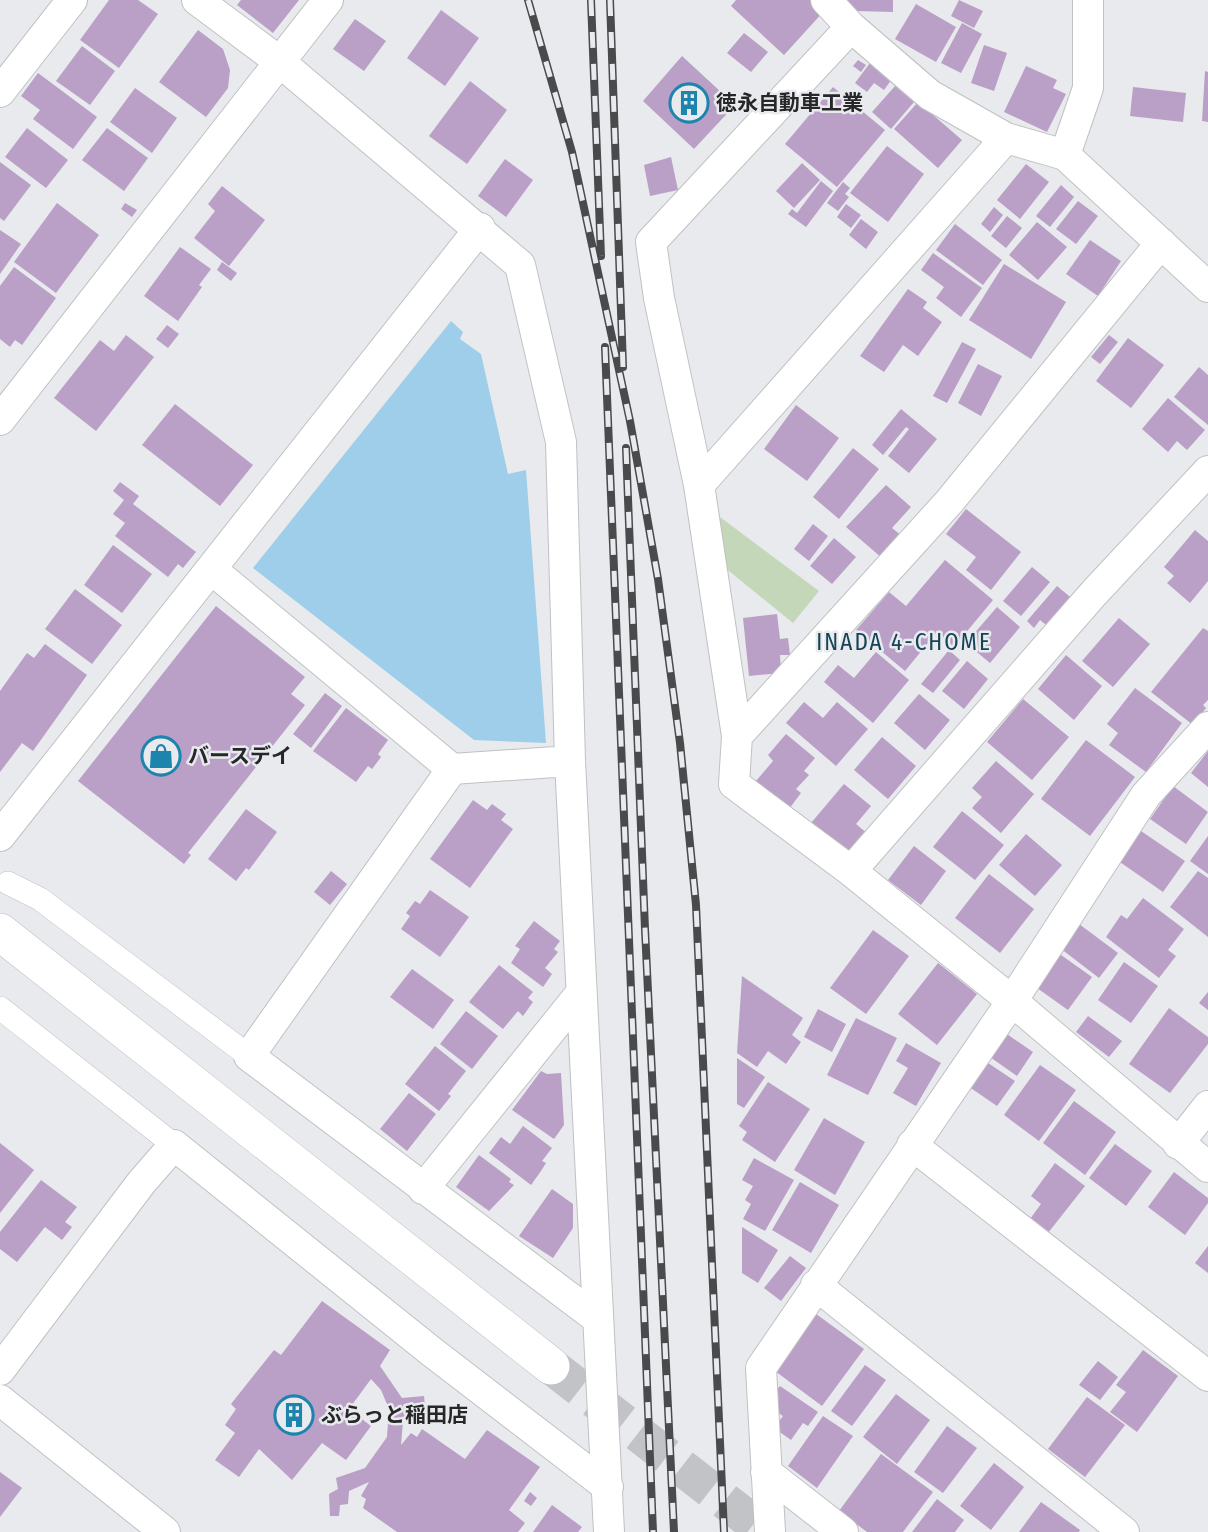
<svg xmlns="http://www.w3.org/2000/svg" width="1208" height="1532" viewBox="0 0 1208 1532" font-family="'Fira Sans Condensed','Noto Sans JP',sans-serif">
<rect width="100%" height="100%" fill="#e8eaed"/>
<!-- green -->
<path fill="#c5d7b9" d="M720 517 819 591 793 623 724 567Z"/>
<!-- water -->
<path fill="#9fceea" d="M451 321 463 332 460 339 481 354 508 474 526 470 546 743 474 740 253 568Z"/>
<!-- building -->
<path fill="#ba9fc7" d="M109 0H138L158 14 119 68 80 40Z
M241 0H299L273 33 237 5Z
M736 0H814L825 10 784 55 731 6Z
M847 0H893V12L856 11Z
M959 0 983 11 974 28 951 16Z
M916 4 956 27 936 62 895 39Z
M441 10 479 38 445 86 407 58Z
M355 19 386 41 364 71 333 49Z
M962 23 982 34 961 73 941 63Z
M198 30 223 49 230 70 228 88 206 117 159 82Z
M744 33 768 52 751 72 727 53Z
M984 45 1007 53 994 91 971 83Z
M82 46 115 71 90 105 56 81Z
M682 56 735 105 694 149 643 101Z
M858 60 866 65 861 72 853 66Z
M870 63 892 79 884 90 874 83 867 92 855 83Z
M1026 66 1057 80 1053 88 1066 94 1047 132 1004 112Z
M1205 71 1208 72V122L1202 121Z
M38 73 97 117 73 149 33 119 40 110 21 96Z
M470 81 507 110 467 164 429 136Z
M895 86 914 102 891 129 872 112Z
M833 87 885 130 837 187 785 144Z
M1133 87 1186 93 1183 122 1130 116Z
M135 88 177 118 152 153 110 122Z
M918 102 962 140 938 168 894 129Z
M27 128 68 160 46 188 5 157Z
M107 128 148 158 124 191 82 160Z
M887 146 924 174 888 222 850 193Z
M671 157 678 190 650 196 644 165Z
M505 159 533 180 506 217 478 196Z
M0 162 31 185 4 221 0 218Z
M802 163 820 180 794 208 776 191Z
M1026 164 1049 182 1020 219 997 200Z
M821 181 833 191 806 227 788 214 792 209 797 213Z
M843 182 850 188 845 194 849 197 838 211 827 203Z
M1061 185 1074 197 1050 227 1036 216Z
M222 186 265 220 229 266 194 238 215 211 208 204Z
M1078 201 1098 216 1076 244 1056 229Z
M57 203 99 235 56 293 14 262Z
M125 203 137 210 132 217 121 209Z
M846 204 861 215 851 228 837 217Z
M994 207 1003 215 990 232 981 224Z
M1007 216 1022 228 1006 248 991 236Z
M861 219 878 232 866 249 849 235Z
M1037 222 1067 247 1038 280 1009 255Z
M955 224 1002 260 983 285 936 250Z
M0 230 21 244 0 274Z
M1090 240 1121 261 1098 296 1066 274Z
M180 247 211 269 199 285 202 287 178 321 144 296Z
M933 253 982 288 961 317 936 298 944 287 921 270Z
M222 262 237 273 231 281 217 270Z
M1004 264 1066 302 1031 359 969 320Z
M14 267 56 298 22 345 15 340 10 347 0 339V286Z
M908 289 927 302 923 308 942 322 918 356 903 345 884 372 860 356Z
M167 325 179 334 168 348 156 339Z
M126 335 154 357 96 431 54 398 100 340 114 351Z
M1109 335 1118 342 1100 364 1091 357Z
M1128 338 1164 365 1131 408 1096 381Z
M962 342 976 349 947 403 933 396Z
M978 364 1002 376 981 416 958 403Z
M1199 367 1208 375V425L1174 397Z
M1168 398 1205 430 1187 450 1177 441 1168 452 1142 429Z
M175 404 253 465 220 506 142 445Z
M796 405 839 438 807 481 764 449Z
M901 409 937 439 909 473 888 456 909 429 906 427 883 455 872 445Z
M853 448 879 469 839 519 813 497Z
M120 482 139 496 133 504 196 552 183 568 178 564 168 577 115 536 125 523 113 514 124 500 113 491Z
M886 485 911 507 892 528 902 536 882 558 846 527Z
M966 509 1021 552 991 590 966 570 976 557 946 534Z
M813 524 828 536 809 561 794 549Z
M1195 530 1208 541V581L1190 603 1167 583 1174 576 1164 567Z
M834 538 856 557 832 584 810 566Z
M113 545 152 574 122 613 84 585Z
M945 560 993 600 954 647 937 632 905 671 856 630 889 592 906 606Z
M1032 567 1050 582 1021 616 1003 601Z
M1057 586 1075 601 1051 629 1040 620 1034 628 1027 621Z
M75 589 122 625 92 664 45 629Z
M216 606 305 677 291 694 305 705 188 853 191 855 184 864 78 781Z
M997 607 1020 627 990 663 966 643Z
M777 614 780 639 788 638 790 655H780L781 673 749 676 743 618Z
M1119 618 1150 644 1113 687 1082 661Z
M1203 628 1208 631V700L1203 705 1206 708 1193 725 1151 692Z
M45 644 87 675 33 751 22 743 0 772V691L27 653 34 658Z
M949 650 960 660 933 693 921 684Z
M876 652 909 680 873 723 824 682 838 665 854 678Z
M1066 655 1102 686 1074 720 1038 689Z
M967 661 988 679 964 709 942 691Z
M1135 688 1182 723 1146 772 1109 745 1118 733 1107 724Z
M325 693 342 706 311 748 293 734Z
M919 694 950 720 925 750 894 723Z
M1023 699 1069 737 1032 780 987 742Z
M804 702 823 718 837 702 868 729 836 766 786 723Z
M346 708 388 740 378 754 381 757 372 769 368 766 356 782 313 751Z
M786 734 815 758 804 771 809 775 796 789 801 793 789 809 756 781 773 761 768 755Z
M882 737 916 766 888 799 854 770Z
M1086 740 1135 777 1090 836 1041 799Z
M1208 751V787L1191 773Z
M996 761 1034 794 1001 833 972 808 982 797 972 788Z
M844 784 871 806 856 824 868 834 850 856 811 823Z
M1173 786 1208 812 1186 844 1150 819Z
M473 800 487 810 492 804 506 814 501 820 513 829 470 888 430 859Z
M246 809 277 832 249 870 246 868 236 881 208 859Z
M962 811 1004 845 975 880 933 847Z
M1138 829 1185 861 1163 892 1117 860Z
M1026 834 1062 865 1035 896 999 865Z
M1208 836V874L1190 861Z
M914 846 946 871 921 905 888 880Z
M331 871 347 884 330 905 314 892Z
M1198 871 1208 878V937L1170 907Z
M989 874 1034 909 1000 953 955 918Z
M430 890 469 917 440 957 401 929 410 916 406 913 415 901 420 904Z
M1143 898 1184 929 1168 950 1176 956 1159 978 1106 937 1121 915 1127 919Z
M534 921 560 941 554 949 558 952 545 968 552 974 543 987 511 963 520 949 515 946Z
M1075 921 1118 953 1099 978 1056 945Z
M873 930 909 956 866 1014 830 988Z
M1054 950 1092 977 1068 1010 1030 983Z
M1124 962 1158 986 1131 1023 1098 1000Z
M938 963 977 994 937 1045 898 1014Z
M499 965 533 992 528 998 533 1002 523 1016 518 1011 503 1029 469 1002Z
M412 969 454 1000 433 1029 390 997Z
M742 976 803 1018 792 1035 801 1042 786 1064 768 1051 757 1067 737 1053Z
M1208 992V1010L1199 1003Z
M1169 1008 1208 1037V1044L1170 1093 1129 1064Z
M818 1009 846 1024 832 1052 804 1037Z
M466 1011 498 1036 472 1069 440 1044Z
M1088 1016 1122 1041 1109 1057 1076 1032Z
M856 1018 897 1038 868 1095 827 1075Z
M1004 1032 1033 1052 1017 1076 987 1055Z
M906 1043 941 1063 916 1106 893 1093 908 1068 896 1061Z
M435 1046 466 1071 448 1094 451 1096 439 1111 405 1084Z
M737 1058 765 1077 744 1108 737 1104Z
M982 1059 1015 1081 997 1106 965 1084Z
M1040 1065 1076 1090 1039 1141 1004 1115Z
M541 1071 547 1074 561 1073 564 1125 554 1139 512 1110Z
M768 1082 810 1109 775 1162 742 1140 747 1132 739 1126Z
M409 1093 436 1114 407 1151 380 1129Z
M1074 1101 1116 1132 1085 1175 1043 1143Z
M824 1118 865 1142 835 1195 794 1170Z
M523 1126 552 1148 542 1161 546 1163 541 1171 531 1185 489 1153 501 1137 510 1144Z
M0 1143 34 1170 0 1213Z
M1115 1144 1152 1171 1126 1206 1089 1178Z
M479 1155 511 1179 509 1182 514 1185 489 1211 456 1187Z
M754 1158 794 1180 765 1231 743 1219 751 1204 745 1200 753 1186 742 1180Z
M1055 1163 1085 1186 1048 1233 1030 1219 1041 1204 1031 1196Z
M1174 1172 1208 1198V1203L1185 1235 1148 1207Z
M41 1180 77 1207 65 1222 72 1227 62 1240 45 1227 17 1262 0 1249V1232Z
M800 1182 839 1205 811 1253 772 1230Z
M552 1189 573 1204V1228L553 1258 519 1236Z
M742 1227 778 1250 758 1283 742 1273Z
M1208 1246V1273L1195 1263Z
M790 1256 806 1268 781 1301 764 1288Z
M322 1301 390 1350 380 1366 402 1398 424 1396 425 1407 415 1409 414 1420 403 1421 401 1445 411 1433 417 1437 422 1429 465 1459 487 1430 540 1467 509 1510 525 1523 518 1532H397L363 1508 366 1499 361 1496 369 1482 349 1491 348 1504 340 1505 339 1516H330L329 1494 338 1489 336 1478 365 1468 387 1437 389 1409 381 1390 371 1379 349 1409 371 1426 346 1460 322 1443 292 1480 259 1449 239 1477 215 1460 235 1433 225 1425 236 1409 231 1404 274 1350 281 1355Z
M812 1311 864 1349 822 1406 771 1368Z
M1143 1350 1178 1376 1137 1432 1110 1412 1126 1392 1116 1385Z
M1098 1361 1118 1377 1100 1400 1079 1385Z
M865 1365 886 1380 852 1426 831 1411Z
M780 1386 818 1412 808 1426 803 1423 791 1440 774 1428 783 1416 772 1409 771 1397Z
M896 1394 930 1420 897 1464 863 1437Z
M1087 1397 1125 1425 1085 1477 1048 1449Z
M823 1416 853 1436 817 1488 788 1466Z
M947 1426 977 1448 943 1493 914 1472Z
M881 1454 933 1492 903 1532H867L839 1511Z
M994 1463 1024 1487 991 1530 960 1506Z
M0 1472 22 1488 0 1517Z
M530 1492 537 1498 531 1506 524 1501Z
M937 1499 964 1520 955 1532H912Z
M1041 1502 1080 1530 1079 1532H1019Z
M552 1505 582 1527 578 1532H533Z"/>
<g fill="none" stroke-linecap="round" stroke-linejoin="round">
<!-- tertiary-tunnel -->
<path stroke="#c1c3c6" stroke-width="37" stroke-dasharray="37 18" stroke-linecap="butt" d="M551 1366 765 1532"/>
<!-- pedestrian casing -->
<g stroke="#bfc1c3" stroke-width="24">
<path id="pedestrian" d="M8 883 40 899 249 1056
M0 1008 174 1145"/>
</g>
<!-- minor casing -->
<g stroke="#bfc1c3" stroke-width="32">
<path id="minor" d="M197 0 280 62 520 265 561 442 570 761 609 1532
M826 0 851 27 930 95 1006 138 1065 155 1208 287
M851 27 651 242 659 298 699 485 737 736 734 784 851 871 1012 1001 1208 1167
M0 92 72 0
M1065 155 1088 88V0
M0 420 328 0
M699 485 1006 138
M211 569 452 769 570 761
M737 736 949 502 1161 243
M452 769 249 1056 598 1319
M0 836 480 228
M851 871 1094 593 1208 471
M1178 1144 1208 1106
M912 1145 1208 1376
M423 1189 581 993
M816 1285 1124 1532
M0 1370 141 1183 174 1145 432 1352 608 1487
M0 1400 165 1532
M766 1472 843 1532
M770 1532 761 1368 1012 1001 1146 795 1208 727"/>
</g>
<!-- tertiary casing -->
<g stroke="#bfc1c3" stroke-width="38">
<path id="tertiary" d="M0 932 551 1366"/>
</g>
<!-- pedestrian -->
<use href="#pedestrian" stroke="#fff" stroke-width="23"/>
<!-- minor -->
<use href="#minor" stroke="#fff" stroke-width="30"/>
<!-- tertiary -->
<use href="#tertiary" stroke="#fff" stroke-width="37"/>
<!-- rail casing -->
<g stroke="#494a4b" stroke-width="8">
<path id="rail" d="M528 0 572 152 630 421 658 579 680 743 696 905 724 1532
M591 0 601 256
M610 0 623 367
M605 347 653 1532
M626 448 645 929 674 1532"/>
</g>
<!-- rail -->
<use href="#rail" stroke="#e8eaed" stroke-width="5" stroke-dasharray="16" stroke-linecap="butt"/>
</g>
<!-- icons -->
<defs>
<g id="building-ring" transform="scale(2.0125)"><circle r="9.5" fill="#e8eaed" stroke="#1d84ad" stroke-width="1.5"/><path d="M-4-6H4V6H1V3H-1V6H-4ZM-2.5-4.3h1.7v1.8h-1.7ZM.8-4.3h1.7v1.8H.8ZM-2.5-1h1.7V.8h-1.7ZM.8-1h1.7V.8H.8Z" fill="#1d84ad"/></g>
<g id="shop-ring" transform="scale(2.0125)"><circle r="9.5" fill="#e8eaed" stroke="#1d84ad" stroke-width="1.5"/><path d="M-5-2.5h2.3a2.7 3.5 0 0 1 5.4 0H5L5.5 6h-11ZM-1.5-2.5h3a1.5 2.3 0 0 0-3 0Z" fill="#1d84ad"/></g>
</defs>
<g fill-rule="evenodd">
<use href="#building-ring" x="689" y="103"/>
<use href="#shop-ring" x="161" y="756"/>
<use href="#building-ring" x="294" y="1415"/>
</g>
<g text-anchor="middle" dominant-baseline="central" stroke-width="5" stroke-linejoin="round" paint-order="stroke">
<!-- poi labels -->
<g font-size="21" font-weight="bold" fill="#262728" stroke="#e8eaed" text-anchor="start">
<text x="716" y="103">徳永自動車工業</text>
<text x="188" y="756">バースデイ</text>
<text x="321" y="1415">ぶらっと稲田店</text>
</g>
<!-- neighbourhood labels -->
<g font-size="23" letter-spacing="2" fill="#154357" stroke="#e8eaed">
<text x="904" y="642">INADA 4-CHOME</text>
</g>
</g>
</svg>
